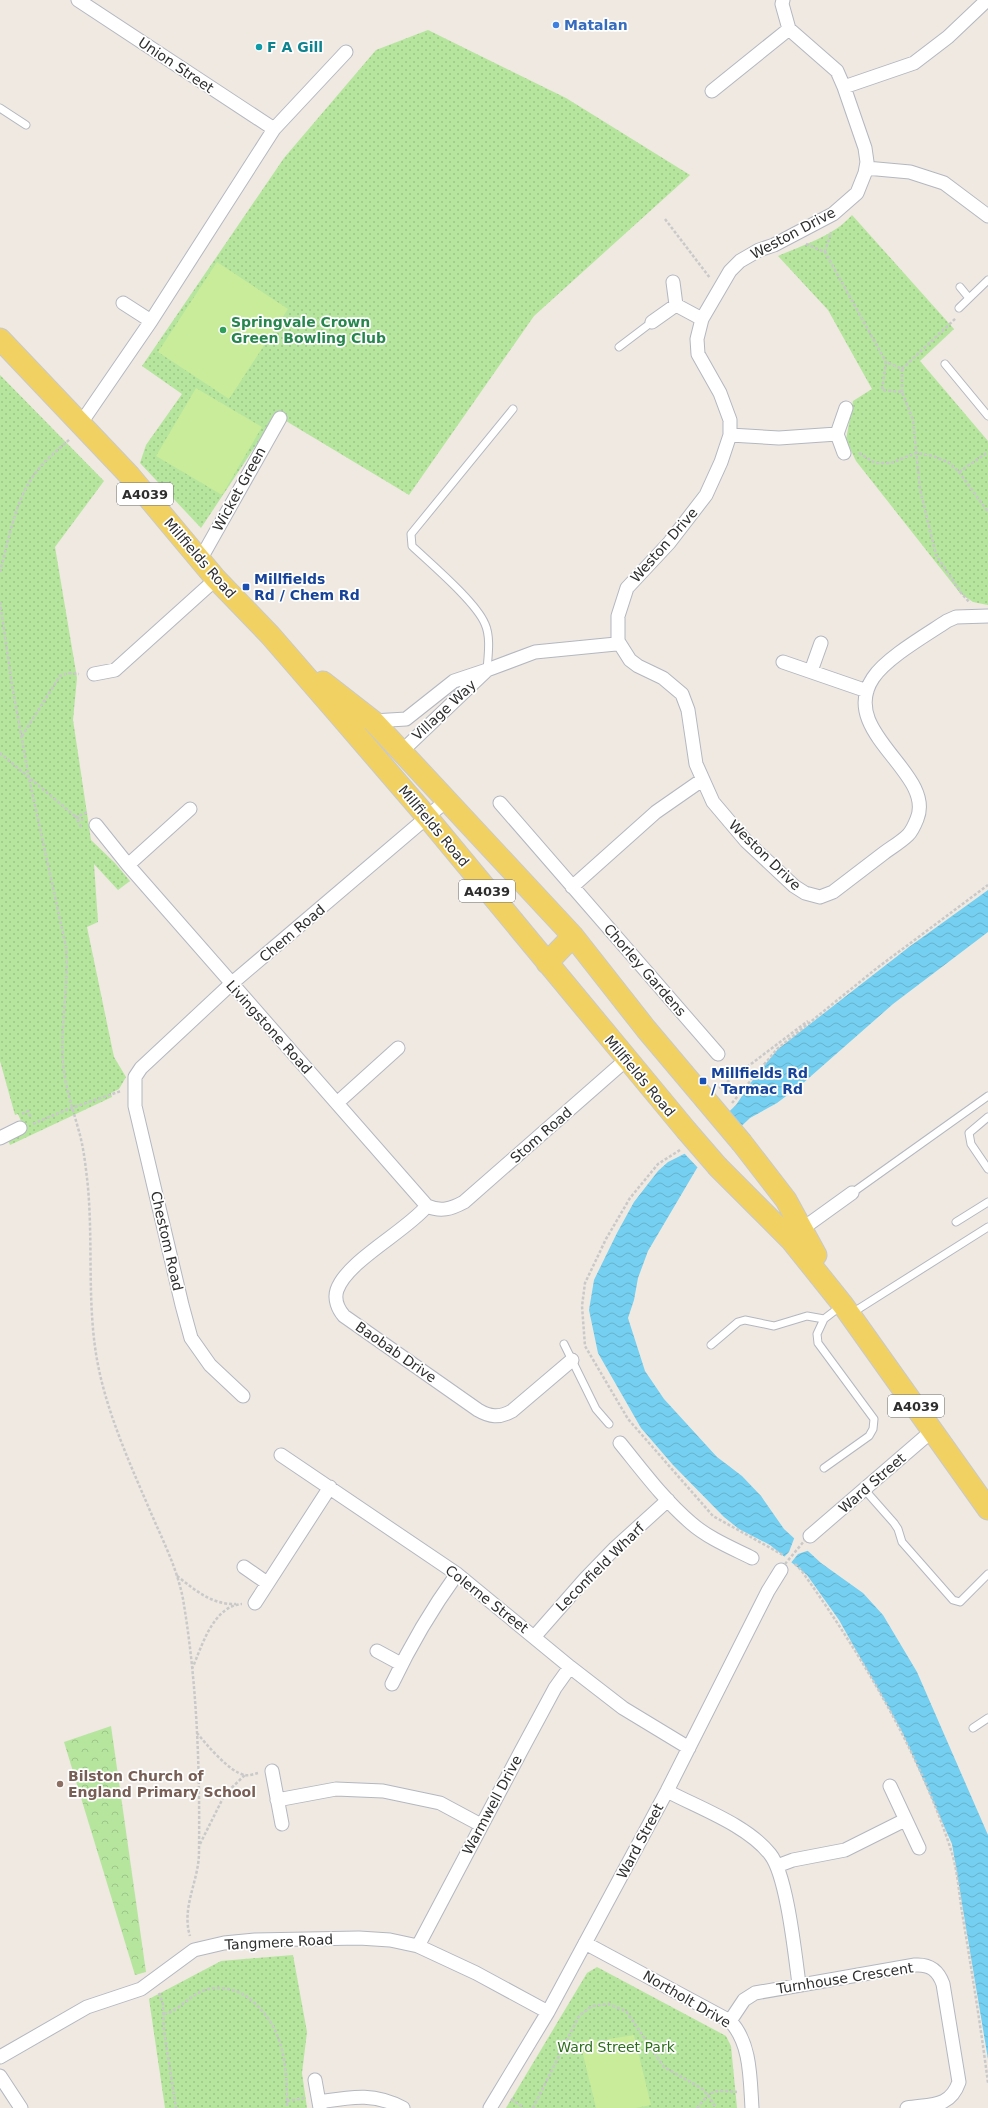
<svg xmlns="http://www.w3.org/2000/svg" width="988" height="2108" viewBox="0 0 988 2108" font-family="'DejaVu Sans',sans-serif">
<defs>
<pattern id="forest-crowns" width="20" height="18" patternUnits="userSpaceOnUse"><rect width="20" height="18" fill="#b6e59e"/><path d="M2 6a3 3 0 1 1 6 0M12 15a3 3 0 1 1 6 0" fill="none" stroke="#9dc588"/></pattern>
<pattern id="park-dots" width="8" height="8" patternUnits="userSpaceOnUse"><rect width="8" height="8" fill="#b6e59e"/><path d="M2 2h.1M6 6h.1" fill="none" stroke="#9dc588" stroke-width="1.8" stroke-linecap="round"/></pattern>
<pattern id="water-waves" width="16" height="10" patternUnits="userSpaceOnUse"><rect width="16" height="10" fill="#75cff0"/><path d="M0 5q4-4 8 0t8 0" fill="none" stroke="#66b2ce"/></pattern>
</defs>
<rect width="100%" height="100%" fill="#efe9e1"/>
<!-- forest -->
<path fill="url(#forest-crowns)" d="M111 1726 146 1972 135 1975 64 1742Z"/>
<!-- park -->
<path fill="url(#park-dots)" d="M428 30 566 98 690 175 534 316 409 495 276 415 201 528 140 463 146 445 182 394 142 366 284 158 376 50Z
M852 215 954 329 920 361 988 441V605L973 602 960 593 856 461 846 440 853 401 872 389 828 310 778 256C803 245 834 236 852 215Z
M0 375 104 481 55 547 77 678 73 720 91 840 115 863 130 881 118 890 94 864 98 922 87 927 114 1057 126 1077 119 1089 111 1093 112 1097 10 1145 8 1140 25 1131 18 1114 15 1115 0 1061Z
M293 1955 307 2032 302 2073 307 2108H165L149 1999 221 1961Z
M597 1967 726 2036 731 2046 737 2108H506L587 1973Z"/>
<!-- pitch -->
<path fill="#c9ec9a" d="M217 262 288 309 229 399 158 352Z
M196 388 262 427 222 495 156 456Z
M634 2035 651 2105 636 2108H596L580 2042 591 2039 604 2043 609 2039Z"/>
<!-- water -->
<path fill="url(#water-waves)" d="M988 890V932L893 1004 802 1084 777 1103 750 1118 697 1168 648 1251 638 1278 634 1300 628 1318 645 1371 664 1399 717 1457 742 1476 761 1496 784 1529 821 1563 863 1593 883 1615 917 1672 988 1835V2059L952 1844 902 1732 839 1620 807 1575 770 1545 739 1529 724 1517 673 1465 641 1428 598 1353 589 1310 594 1280 617 1233 634 1202 658 1171 668 1162 686 1153 736 1105 756 1075 778 1049 909 947Z"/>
<!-- pier -->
<path fill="#efe9e1" d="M728 1110 743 1128 699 1169 683 1152Z
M795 1536 810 1550 798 1554 790 1564 783 1558 789 1552Z"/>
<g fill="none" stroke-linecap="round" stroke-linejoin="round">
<!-- lane casing -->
<g stroke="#b4b7c1" stroke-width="9">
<path id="lane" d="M0 108 26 125
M960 287 969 298
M959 308 988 280
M619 347 652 322
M945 364 988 416
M487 670C488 656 491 637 485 624 476 602 431 564 412 546L411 534 513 409
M988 1117 969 1133 971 1144 988 1169
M852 1193 988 1096
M956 1222 988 1202
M852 1313 988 1227
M824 1319 817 1334 818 1343 874 1419 873 1429 869 1436 824 1468
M564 1344 596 1409 609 1424
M711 1345 738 1322 745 1320 774 1326 807 1316 824 1319 841 1306
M864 1489 894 1523 898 1529 902 1542 953 1600 960 1602 988 1574
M973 1728 988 1718"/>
</g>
<!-- street casing -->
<g stroke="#b4b7c1" stroke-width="15">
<path id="street" d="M78 0 274 129 151 321 81 423
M783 0 782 4 789 29 837 71 844 87 865 148 867 162 865 173 857 193 833 214 774 245 759 250 740 261 730 271 702 319 697 339 698 354 720 393 730 420V435L721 462 706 495 669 543 627 588 618 616V641L630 660 638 666 663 678 682 694 688 710 696 764 713 802 746 841 794 886 805 893 820 897 833 892C850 879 867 866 884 853 892 847 901 842 908 835 912 831 915 824 917 819 936 773 837 732 873 678 886 658 926 635 947 621L956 617 988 616
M844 87 914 63 948 37 987 0
M712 91 789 29
M274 129 346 52
M866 168 910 172 944 183 988 216
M673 282 676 305
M123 303 151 321
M652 322 676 305 702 319
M730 435 779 438 837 434
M844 453 837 434 846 408
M200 560 280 418
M783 662 867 691
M487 670 535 652 616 644 618 641
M811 671 821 643
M94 674 115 670 216 579
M373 721 406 719 454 681 487 670 401 752
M500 803 718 1054
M96 825 128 865 427 1206C441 1212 451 1209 464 1202L627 1059
M128 865 190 809
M572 887 656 812 702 780
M337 1103 398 1048
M0 1138 20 1128
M427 1206C405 1232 347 1261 337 1290 334 1299 338 1309 344 1316L478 1410C490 1417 499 1418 512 1411L572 1360
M802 1229 852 1193
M243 1396 210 1365 191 1338 182 1305 135 1106V1077L141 1068 231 984 446 801
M620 1443C642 1470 664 1500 691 1523 708 1538 732 1548 752 1558
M281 1455 457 1574 570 1667 623 1708 689 1748
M810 1536 933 1430
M244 1567 267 1583
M255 1603 330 1487
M535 1636 585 1579 615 1548 668 1500
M377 1651 401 1664
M392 1684C411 1644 431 1610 457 1574
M272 1771 282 1824
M890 1786 919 1848
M667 1791C699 1808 747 1825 770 1854 787 1875 795 1955 799 1984
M277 1800 336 1789 383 1791 440 1803 481 1825
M777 1866 793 1860 845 1850 905 1820
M585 1943 730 2021C751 2043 750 2078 752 2108
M418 1946 520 1753 555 1688 570 1667
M730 2021 744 2000 755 1993 915 1965C930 1964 938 1970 943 1984L959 2082C950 2108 931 2104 907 2108
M0 2057 87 2007 141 1989 194 1950 224 1943 255 1940 359 1938 390 1940 418 1946 476 1973 548 2012
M0 2076 21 2108
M315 2080 320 2108
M319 2102C351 2097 373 2092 403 2108
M490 2108 548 2012 667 1791 768 1591 781 1570"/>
</g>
<!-- primary casing -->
<g stroke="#c9c9c9" stroke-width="23">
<path id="primary" d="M0 339 130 476 216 579 270 635 335 710 427 817 686 1130
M323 682 373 721 573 936 646 1029 705 1099
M547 963 573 936
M742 1143 786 1200 816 1255
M718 1167 791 1240 843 1305 988 1509"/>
</g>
<!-- path -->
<path stroke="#c9c9c9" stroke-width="2.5" stroke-dasharray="3 2" stroke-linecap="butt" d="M665 219 710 278
M806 244 825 252 886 362
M825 252 831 232
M902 369 956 318
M902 392V369L886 362 882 390 902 392 913 420 920 489 936 555 962 594 970 603
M859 453 875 463H891L916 453 933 456 948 462 959 472 988 512
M959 472 988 452
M0 572C9 539 15 499 37 471 46 459 59 449 70 439
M0 602 12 685 29 778 66 947C69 986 60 1025 63 1063 65 1086 72 1106 78 1128 83 1144 85 1161 87 1178 94 1239 86 1304 98 1365 108 1416 131 1466 151 1513 163 1541 177 1568 183 1599 197 1682 200 1767 199 1852 199 1881 181 1907 190 1936
M22 736 60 676 68 673 79 674
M0 753 76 817 83 820
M81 827 76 817 88 812
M719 1088 808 1021
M732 1103 777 1049 877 968 988 885
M22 1114 28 1111 31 1118
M33 1124 66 1110 121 1091
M680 1150 658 1164 630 1198 606 1239 585 1283 582 1306 585 1346 628 1419 713 1516 783 1555
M795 1564 801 1570C861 1654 919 1751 951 1850 958 1871 959 1896 963 1918 972 1973 981 2028 988 2083
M177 1576C195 1590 212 1605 236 1604
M192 1669C202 1646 213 1606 242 1604
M197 1733C206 1744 230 1773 245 1775 249 1776 254 1774 258 1773
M200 1844 225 1794 245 1775
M159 1993 163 2004 164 2031 176 2108
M164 2014C181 2010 191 1993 208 1989 223 1986 240 1990 251 2000 285 2028 287 2066 287 2108
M511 2099 524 2108
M287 2101 304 2098
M533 2108 579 2016 592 2006 608 2004 626 2011 664 2067 701 2088 708 2095 716 2108
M697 2108C713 2089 712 2090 737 2092"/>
<!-- lane -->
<use href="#lane" stroke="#fff" stroke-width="7"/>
<!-- street -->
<use href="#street" stroke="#fff" stroke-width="13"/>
<!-- primary -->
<use href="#primary" stroke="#f2d163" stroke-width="21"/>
<!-- primary-bridge casing -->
<g stroke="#c9c9c9" stroke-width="23" stroke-linecap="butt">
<path id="primary-bridge" d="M705 1099 742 1143
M686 1130 718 1167"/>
</g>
<!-- path-bridge -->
<path stroke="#c9c9c9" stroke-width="2.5" stroke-dasharray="3 2" stroke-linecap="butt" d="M785 1564 805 1540"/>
<!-- primary-bridge -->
<use href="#primary-bridge" stroke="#f2d163" stroke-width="21"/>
</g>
<!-- markers -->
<circle fill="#3f7fe0" stroke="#fff" stroke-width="1.5" cx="556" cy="25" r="4"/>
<circle fill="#0f9aa8" stroke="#fff" stroke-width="1.5" cx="259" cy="47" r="4"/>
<circle fill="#2e9e5b" stroke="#fff" stroke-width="1.5" cx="223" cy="330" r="4"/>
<g fill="#1a4fb4" stroke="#fff" stroke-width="1.5">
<rect x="242" y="583" width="8" height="8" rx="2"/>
<rect x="699" y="1077" width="8" height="8" rx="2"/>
</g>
<circle fill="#8d6e63" stroke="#fff" stroke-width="1.5" cx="60" cy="1784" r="4"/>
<g text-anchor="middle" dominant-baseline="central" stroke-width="3.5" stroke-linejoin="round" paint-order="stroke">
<!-- shield labels -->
<g fill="#fff" stroke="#6d6d6d" stroke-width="1">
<rect x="117" y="483" width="56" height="22" rx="3"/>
<rect x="459" y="880" width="56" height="22" rx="3"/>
<rect x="888" y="1395" width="56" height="22" rx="3"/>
</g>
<g font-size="13" font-weight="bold" fill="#2e2e2e">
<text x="145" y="494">A4039</text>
<text x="487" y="891">A4039</text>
<text x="916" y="1406">A4039</text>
</g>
<!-- shop labels -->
<g font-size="14" font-weight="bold" fill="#366cbe" stroke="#fff" text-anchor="start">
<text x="564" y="25">Matalan</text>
</g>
<!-- culture labels -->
<g font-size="14" font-weight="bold" fill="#0d838f" stroke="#fff" text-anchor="start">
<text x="267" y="47">F A Gill</text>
</g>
<!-- street labels -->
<g font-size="14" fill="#2e2e2e" stroke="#fff">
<text transform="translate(176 65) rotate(34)">Union Street</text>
<text transform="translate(793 233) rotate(-28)">Weston Drive</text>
<text transform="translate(239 489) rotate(-61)">Wicket Green</text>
<text transform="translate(664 545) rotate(-49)">Weston Drive</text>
<text transform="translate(200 558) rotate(49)">Millfields Road</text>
<text transform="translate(444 710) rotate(-43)">Village Way</text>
<text transform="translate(434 826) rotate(50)">Millfields Road</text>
<text transform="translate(765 855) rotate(44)">Weston Drive</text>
<text transform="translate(292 933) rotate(-40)">Chem Road</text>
<text transform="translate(645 970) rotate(49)">Chorley Gardens</text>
<text transform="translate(269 1027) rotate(48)">Livingstone Road</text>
<text transform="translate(640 1076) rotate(50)">Millfields Road</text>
<text transform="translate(541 1135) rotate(-41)">Stom Road</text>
<text transform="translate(167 1241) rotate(77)">Chestom Road</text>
<text transform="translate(396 1352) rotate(35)">Baobab Drive</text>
<text transform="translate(872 1483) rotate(-41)">Ward Street</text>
<text transform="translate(600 1567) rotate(-45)">Leconfield Wharf</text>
<text transform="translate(487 1599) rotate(38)">Colerne Street</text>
<text transform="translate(492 1805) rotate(-62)">Warmwell Drive</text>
<text transform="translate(640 1841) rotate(-62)">Ward Street</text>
<text transform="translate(279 1942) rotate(-3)">Tangmere Road</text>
<text transform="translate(845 1978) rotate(-9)">Turnhouse Crescent</text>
<text transform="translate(687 1999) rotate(30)">Northolt Drive</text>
</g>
<!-- leisure labels -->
<g font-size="14" font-weight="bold" fill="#27864d" stroke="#fff" text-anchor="start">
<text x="231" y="322">Springvale Crown<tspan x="231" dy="16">Green Bowling Club</tspan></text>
</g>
<!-- transit labels -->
<g font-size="14" font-weight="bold" fill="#164399" stroke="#fff" text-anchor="start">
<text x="254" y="579">Millfields<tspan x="254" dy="16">Rd / Chem Rd</tspan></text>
<text x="711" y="1073">Millfields Rd<tspan x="711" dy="16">/ Tarmac Rd</tspan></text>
</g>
<!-- education labels -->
<g font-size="14" font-weight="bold" fill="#785e54" stroke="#fff" text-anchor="start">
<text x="68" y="1776">Bilston Church of<tspan x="68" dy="16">England Primary School</tspan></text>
</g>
<!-- park labels -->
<g font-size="14" fill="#2c6e1b" stroke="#fff">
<text x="616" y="2047">Ward Street Park</text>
</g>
</g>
</svg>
